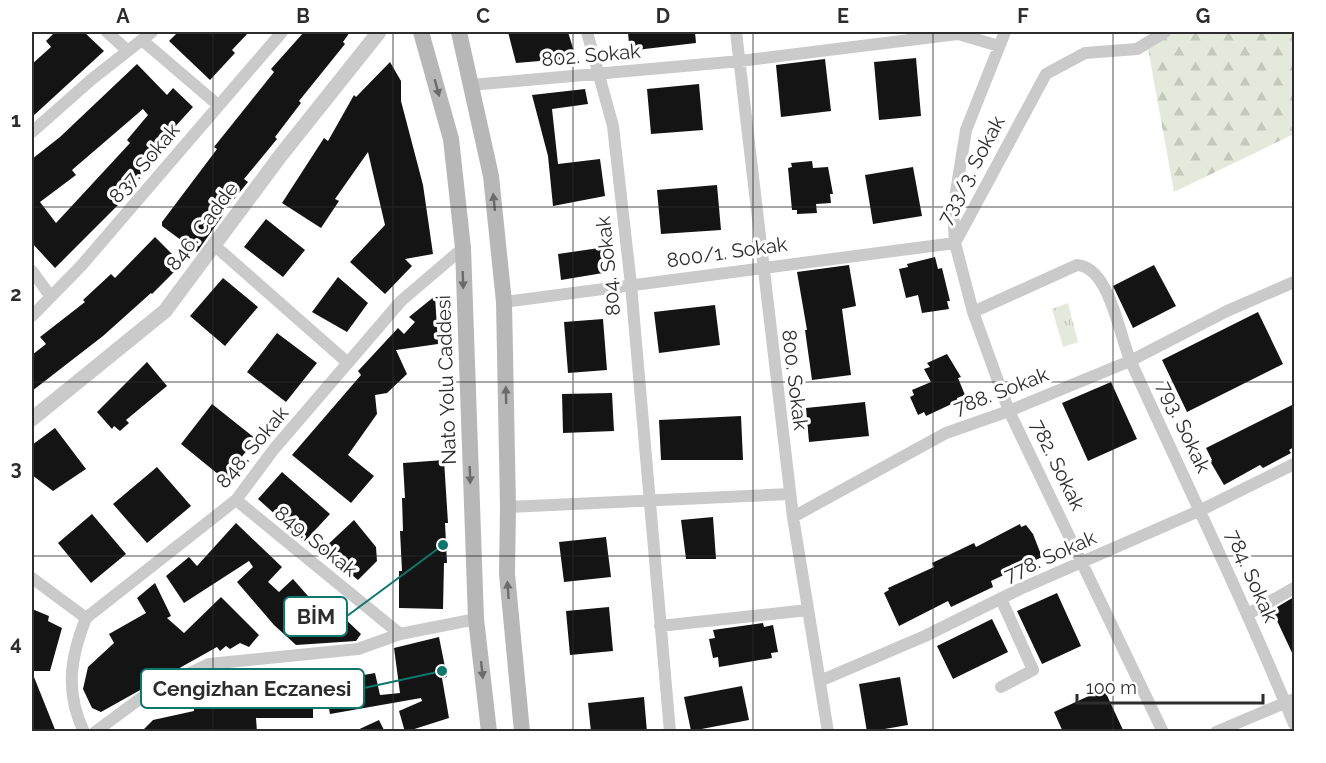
<svg xmlns="http://www.w3.org/2000/svg" width="1326" height="763" viewBox="0 0 1326 763" font-family="Raleway,sans-serif">
<defs>
<pattern id="forest-firs" width="22" height="20" patternUnits="userSpaceOnUse" patternTransform="scale(1.5)"><rect width="22" height="20" fill="#e4eadb"/><path d="M5 1l3.5 6h-7zM16 11l3.5 6h-7z" fill="#c4c9bc"/></pattern>
<pattern id="park-tufts" width="24" height="20" patternUnits="userSpaceOnUse" patternTransform="scale(1.5)"><rect width="24" height="20" fill="#e4eadb"/><path d="M3 7l-1-3M5 7V3M7 7l1-3M15 17l-1-3M17 17v-4M19 17l1-3" fill="none" stroke="#c4c9bc"/></pattern>
</defs>
<rect width="100%" height="100%" fill="#fff"/>
<!-- forest -->
<path fill="url(#forest-firs)" d="M1165 32H1294V134L1174 192 1147 43Z"/>
<!-- park -->
<path fill="url(#park-tufts)" d="M1068 303 1078 342 1063 347 1052 309Z"/>
<!-- building -->
<path fill="#141414" fill-rule="evenodd" d="M55 32H84L104 51 32 117V64L51 47 46 41Z
M178 32H249L232 50 235 53 210 80 169 41Z
M304 32H350L343 42 345 44 299 101 301 103 275 137 277 139 244 179 248 182 222 214 223 215 197 252 162 226V222L217 149 214 147 274 72 271 69Z
M508 32H568L576 58 516 63Z
M628 32H695L696 43 636 50 635 43 629 44Z
M916 58 921 116 879 120 874 62Z
M825 59 831 111 781 117 776 65Z
M390 62 401 81V101L423 185 433 254 405 259 412 266 385 294 350 262 385 225 368 152 335 199 339 201 321 228 282 203 324 138 328 141 354 95 356 97Z
M137 64 167 95 173 88 193 107 152 152 156 155 121 198 123 200 55 268 32 243V159L60 137ZM143 109 148 115 127 140 130 143 56 223 40 202 76 175 72 170Z
M699 84 703 130 651 134 647 89Z
M585 89 588 104 552 109 558 164 600 159 605 196 553 206 548 156 532 95Z
M812 161 813 168 828 167 833 194H830L831 203 816 204 817 213 797 214V210H792L788 168 792 167 791 163Z
M913 167 922 216 873 224 865 175Z
M717 185 721 230 661 234 657 190Z
M266 219 305 250 283 277 244 247Z
M155 237 182 264 152 294 151 293 103 336 32 391V355L46 344 40 337 85 302 83 300 111 274 115 278Z
M606 247 609 272 561 280 558 254Z
M935 257 938 269 942 268 950 301H947L949 309 922 313 918 295 906 298 899 269 908 267 907 264Z
M849 265 856 306 842 309 851 375 812 380 805 330H807L797 272Z
M1154 265 1176 306 1133 328 1113 286Z
M338 277 368 303 347 332 312 312Z
M223 278 258 307 225 346 190 316Z
M435 296 438 344 396 350 407 374 387 393 375 395 377 414 348 455 374 476 351 503 292 455 361 375 358 371 398 328 404 334 415 322 409 317Z
M715 305 720 345 659 353 654 312Z
M1258 312 1283 364 1187 412 1162 360Z
M603 319 607 370 568 373 564 322Z
M277 333 317 363 286 402 247 372Z
M947 354 961 377 958 378 965 395 957 398 958 401 926 416 924 412 918 415 910 397 914 395 912 390 931 382 924 369 930 367 927 363Z
M147 362 167 386 126 420 129 423 120 431 114 426 112 429 97 412Z
M1111 382 1137 439 1088 461 1062 403Z
M612 393 614 431 563 433 562 394Z
M865 402 869 436 809 442 806 408Z
M212 404 256 439 224 479 181 444Z
M1294 404V447L1289 450 1291 453 1263 468 1260 465 1224 485 1210 461 1212 460 1206 448Z
M741 416 743 460H661L659 420Z
M55 428 86 469 53 491 32 475V445Z
M444 460 448 523H445L447 563H444L443 609 399 608V571H402L400 531H403L402 498H405L403 463Z
M157 467 191 506 147 543 113 504Z
M282 472 330 514 305 541 258 499Z
M92 514 126 554 91 583 58 543Z
M713 517 716 559H686L681 520Z
M354 520 376 547 377 561 358 580 322 550Z
M236 523 282 567 268 582 279 592 293 579 315 604 322 597 361 634 356 641 296 645 274 625 237 582 253 567 249 561 184 603 166 576 189 557 197 566Z
M1020 524 1021 527 1026 525 1033 534 1042 557 991 581 993 587 951 607 948 601 899 626 884 593 889 590 888 588 934 567 932 563 974 543 976 547Z
M606 537 611 577 564 582 559 542Z
M155 583 171 616 167 618 184 633 221 597 259 635 249 647 240 643 230 649 226 646 220 651 217 647 101 712 92 708 83 689 88 667 114 643 109 634 146 613 137 598Z
M1057 593 1081 646 1042 664 1017 611Z
M1294 597V657L1272 610Z
M609 607 613 651 570 655 566 611Z
M32 609 49 616 48 621 62 628 50 671H32Z
M992 619 1008 652 953 679 937 646Z
M763 623 764 627 773 625 778 652 771 653 772 658 719 667 718 657 713 658 709 639 715 638 713 630Z
M439 637 447 677 442 678 449 718 405 732 399 711 422 701 421 698 330 714 324 682 375 673 380 695 400 693 394 648Z
M32 672 56 732H32Z
M267 677 313 678V718H256L257 732H141L153 720 194 711V705L221 702 220 686 267 681Z
M900 677 908 725 867 732 859 684Z
M742 686 749 720 691 731 684 697Z
M1104 689 1124 732H1063L1054 712Z
M644 697 647 732H591L588 703Z
M379 720 385 732H353Z"/>
<g fill="none" stroke-linecap="round" stroke-linejoin="round">
<!-- minor -->
<path stroke="#cacaca" stroke-width="12" d="M107 32 128 51
M587 32 613 126 631 285 670 732
M736 32 793 517 828 732
M142 40 218 105
M471 85 740 61 958 34 999 46
M32 132 92 79 152 32
M214 245 348 363
M32 271 51 297
M504 302 955 243 953 211 966 130 1005 32
M973 312 1077 265C1110 267 1119 336 1131 362 1186 483 1244 602 1294 724
M32 316 81 266 282 32
M236 500 400 634
M508 507 790 494
M793 517 946 433 1009 411 1130 361 1227 311 1294 282
M32 578 86 618
M1001 599 1033 670 1001 687
M1248 614 1294 588
M660 626 808 610
M820 681 925 636 1020 589 1201 510 1294 464
M84 732C65 692 70 658 86 618L236 500 274 449 401 301 463 248
M95 732 145 695 209 664 358 649 400 634 476 619
M1163 732 1009 411 973 312 955 243 1046 74 1085 53 1137 49 1165 32
M1216 732 1294 699"/>
<!-- tertiary -->
<path stroke="#cacaca" stroke-width="15" d="M32 419 165 311 281 155 379 32"/>
<!-- secondary -->
<path stroke="#b7b7b7" stroke-width="16" d="M421 32 451 139 463 248 476 619 489 732
M459 32 491 176 504 302 508 507 507 574 522 732"/>
</g>
<!-- one-way arrows -->
<defs><path id="oneway-solid" d="M-6-.8H1V-3.2L6.5 0L1 3.2V.8H-6Z" transform="scale(1.5)"/></defs>
<g fill="#6b6b6b">
<use href="#oneway-solid" transform="translate(437 88) rotate(75)"/>
<use href="#oneway-solid" transform="translate(494 202) rotate(-96)"/>
<use href="#oneway-solid" transform="translate(463 280) rotate(88)"/>
<use href="#oneway-solid" transform="translate(506 395) rotate(-91)"/>
<use href="#oneway-solid" transform="translate(470 475) rotate(88)"/>
<use href="#oneway-solid" transform="translate(508 590) rotate(-94)"/>
<use href="#oneway-solid" transform="translate(482 670) rotate(84)"/>
</g>
<!-- grid -->
<path fill="none" stroke="#2d2d2d" stroke-width="1.5" stroke-opacity="0.55" d="M213 32V732M393 32V732M573 32V732M753 32V732M933 32V732M1113 32V732M32 207H1294M32 382H1294M32 556H1294"/>
<g text-anchor="middle" dominant-baseline="central" stroke-width="6" stroke-linejoin="round" paint-order="stroke">
<!-- street labels -->
<g font-size="20" fill="#2d2d2d" stroke="#fff">
<text transform="translate(591 55) rotate(-5)">802. Sokak</text>
<text transform="translate(144 163) rotate(-50)">837. Sokak</text>
<text transform="translate(971 170) rotate(-62)">733/3. Sokak</text>
<text transform="translate(202 226) rotate(-53)">846. Cadde</text>
<text transform="translate(727 252) rotate(-8)">800/1. Sokak</text>
<text transform="translate(608 266) rotate(-96)">804. Sokak</text>
<text transform="translate(446 380) rotate(-92)">Nato Yolu Caddesi</text>
<text transform="translate(795 380) rotate(83)">800. Sokak</text>
<text transform="translate(1001 391) rotate(-21)">788. Sokak</text>
<text transform="translate(1184 427) rotate(65)">793. Sokak</text>
<text transform="translate(252 447) rotate(-50)">848. Sokak</text>
<text transform="translate(1058 465) rotate(64)">782. Sokak</text>
<text transform="translate(316 541) rotate(39)">849. Sokak</text>
<text transform="translate(1050 556) rotate(-24)">778. Sokak</text>
<text transform="translate(1252 576) rotate(66)">784. Sokak</text>
</g>
</g>
<!-- callouts -->
<path fill="none" stroke="#0f766e" stroke-width="2" d="M443 545L347 616M442 671L364 688"/>
<g fill="#0f766e" stroke="#fff" stroke-width="2">
<circle cx="443" cy="545" r="6"/>
<circle cx="442" cy="671" r="6"/>
</g>
<g fill="#fff" stroke="#0f766e" stroke-width="2">
<rect x="284" y="597" width="63" height="39" rx="6"/>
<rect x="141" y="669" width="223" height="39" rx="6"/>
</g>
<g font-size="21" text-anchor="middle" font-weight="bold" fill="#2d2d2d">
<text x="316" y="624">BİM</text>
<text x="252" y="696">Cengizhan Eczanesi</text>
</g>
<!-- border -->
<rect width="1326" height="763" fill="none" stroke="#ffffff" stroke-width="66"/>
<!-- scale -->
<path d="M1077 694v9h186v-9" fill="none" stroke="#2d2d2d" stroke-width="3"/>
<text x="1086" y="694" font-size="18" fill="#2d2d2d" stroke="#ffffff" stroke-width="4.5" paint-order="stroke">100 m</text>
<rect x="33" y="33" width="1260" height="697" fill="none" stroke="#2d2d2d" stroke-width="2"/>
<g font-size="20" text-anchor="middle" font-weight="bold" fill="#2d2d2d">
<text x="123" y="23">A</text>
<text x="303" y="23">B</text>
<text x="483" y="23">C</text>
<text x="663" y="23">D</text>
<text x="843" y="23">E</text>
<text x="1023" y="23">F</text>
<text x="1203" y="23">G</text>
<text x="16" y="127">1</text>
<text x="16" y="301">2</text>
<text x="16" y="475">3</text>
<text x="16" y="650">4</text>
</g>
</svg>
